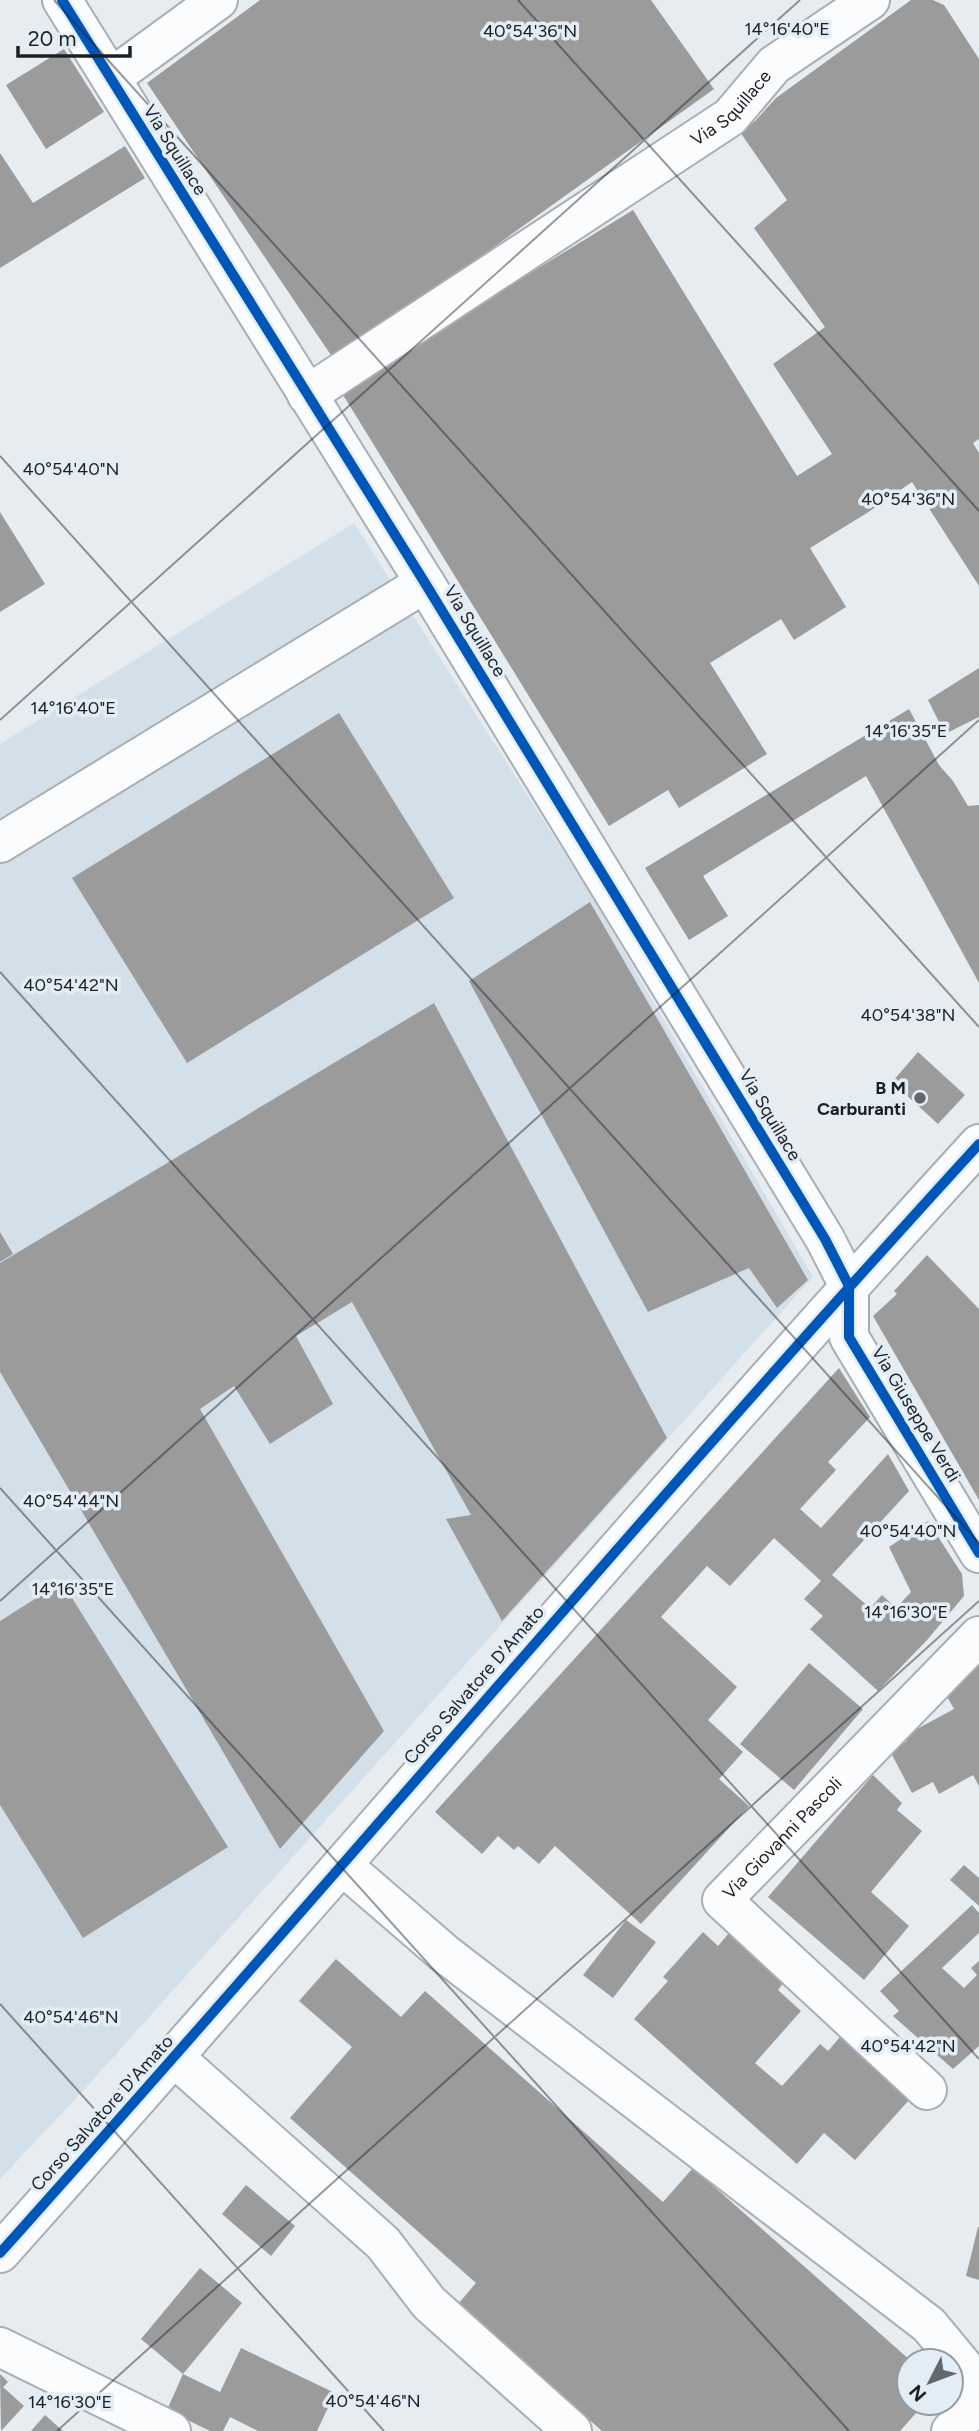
<svg xmlns="http://www.w3.org/2000/svg" width="979" height="2431" viewBox="0 0 979 2431" font-family="Figtree,sans-serif">
<rect width="100%" height="100%" fill="#e7ecf1"/>
<!-- built -->
<path fill="#d4e0e9" d="M354 523 593 898 813 1277 81 2093 0 2179V744Z"/>
<!-- building -->
<path fill="#9b9b9c" d="M260 0H651L714 89 335 361 147 83Z
M911 0H933L944 5 979 59V439L973 443 979 453V586L912 482 867 513 810 548 846 607 794 640 781 619 710 663 767 754 679 808 668 790 609 826 340 390 633 210 797 476 832 454 773 364 825 327 754 228 787 200 740 132 755 121 776 98Z
M64 49 104 112 46 149 6 85Z
M125 146 145 178 0 268V153L33 203Z
M0 512 45 584 0 612Z
M979 668V717L945 734 928 700Z
M909 709 939 765 953 781 968 806 979 805V983L866 776 703 876 728 916 689 940 645 868Z
M339 713 454 898 187 1063 72 878Z
M590 902 808 1280 777 1308 749 1268 648 1312 469 981Z
M434 1003 667 1438 502 1621 446 1519 471 1515 352 1302 296 1336 333 1404 270 1444 234 1386 200 1409 384 1731 280 1849 0 1372V1263Z
M918 1052 965 1095 938 1124 892 1082Z
M0 1232 13 1254 0 1262Z
M927 1255 979 1309V1500L873 1316 897 1294 894 1291Z
M839 1368 870 1417 828 1462 836 1470 800 1509 821 1528 888 1454 909 1491 832 1575 870 1608 882 1595 896 1608 911 1592 889 1547 928 1521 962 1574 964 1596 927 1640 878 1691 810 1629 823 1616 804 1599 821 1581 774 1538 730 1586 707 1566 661 1617 737 1687 708 1720 743 1752 719 1779 749 1806 641 1924 555 1846 539 1864 518 1846 514 1850 498 1836 482 1854 435 1812Z
M62 1582 228 1847 83 1938 0 1805V1621Z
M979 1658V1786L973 1775 939 1794 933 1782 912 1793 890 1751 907 1741 904 1736 954 1709 944 1691Z
M809 1663 863 1709 794 1790 740 1744Z
M873 1775 902 1803 897 1810 922 1831 871 1892 909 1926 864 1980 768 1897Z
M964 1865 979 1878V1906L950 1880Z
M972 1905 979 1913V1933L942 1968 964 1988 977 1975 971 1968 979 1961V2046L953 2069 893 2016 899 2011 880 1991Z
M626 1920 656 1942 613 1998 583 1975Z
M703 1932 718 1946 729 1933 784 1982 778 1990 801 2011 755 2063 782 2086 820 2044 828 2051 840 2037 910 2099 855 2160 824 2133 797 2164 634 2019 668 1981 663 1977Z
M336 1959 401 2017 425 1991 663 2202 693 2168 911 2361H909V2403H925L900 2431H602L458 2304 476 2283 290 2118 352 2047 299 2001Z
M246 2185 295 2226 271 2256 222 2214Z
M978 2227H979V2280L966 2276Z
M200 2268 242 2303 183 2374 141 2339Z
M241 2348 335 2393 317 2431H258L230 2417 223 2431H210L167 2410 183 2374 220 2392Z
M0 2374 8 2382 3 2387 24 2406 1 2431Z
M45 2415 63 2431H31Z"/>
<g fill="none" stroke-linecap="round" stroke-linejoin="round">
<!-- minor casing -->
<g stroke="#aaaeb2" stroke-width="42">
<g id="minor">
<path d="M62 0 425 583 825 1239 849 1286V1337L979 1553"/>
<path d="M111 78 218 0"/>
<path id="s1" d="M307 395 730 117 774 65 870 0"/>
<path d="M0 843 425 583"/>
<path d="M342 1865 444 1953 929 2325 973 2378 975 2406 951 2431"/>
<path d="M175 2058 383 2243 429 2303 572 2431"/>
<path id="s2" d="M927 2090 722 1900 979 1636"/>
<path d="M0 2253C329 1886 646 1508 979 1144"/>
<path d="M0 2347 171 2431"/>
</g>
</g>
<!-- minor -->
<use href="#minor" stroke="#fbfcfd" stroke-width="38"/>
<!-- cycleway casing -->
<g stroke="#e3edf5" stroke-width="15">
<path id="cycleway" d="M62 0 425 583 825 1239 849 1286V1337L979 1553
M0 2253C329 1886 646 1508 979 1144"/>
</g>
<!-- cycleway -->
<use href="#cycleway" stroke="#0057b8" stroke-width="10"/>
</g>
<!-- ticks -->
<path fill="none" stroke="#1d2023" stroke-width="2" stroke-opacity="0.45" d="M54 0 979 1027M518 0 979 511M0 456 979 1543M0 720 800 0M0 972 979 2059M0 1488 849 2431M0 1601 979 720M0 2004 384 2431M57 2431 979 1601"/>
<!-- markers -->
<circle fill="#64676b" stroke="#e3edf5" stroke-width="2.5" cx="920" cy="1098" r="7"/>
<g text-anchor="middle" dominant-baseline="central" stroke-width="7" stroke-linejoin="round" paint-order="stroke">
<!-- street labels -->
<g font-size="18" fill="#1d2023" stroke="#e3edf5">
<text stroke="none"><textPath href="#s1" startOffset="513">Via Squillace</textPath></text>
<text transform="translate(175 150) rotate(58)">Via Squillace</text>
<text transform="translate(475 631) rotate(59)">Via Squillace</text>
<text transform="translate(770 1115) rotate(59)">Via Squillace</text>
<text transform="translate(916 1414) rotate(59)">Via Giuseppe Verdi</text>
<text transform="translate(474 1685) rotate(-49)">Corso Salvatore D'Amato</text>
<text stroke="none"><textPath href="#s2" startOffset="366">Via Giovanni Pascoli</textPath></text>
<text transform="translate(102 2113) rotate(-48)">Corso Salvatore D'Amato</text>
</g>
<!-- poi labels -->
<g font-size="18" font-weight="bold" fill="#1d2023" stroke="#e3edf5" text-anchor="end">
<text x="906" y="1088">B M<tspan x="906" dy="21">Carburanti</tspan></text>
</g>
</g>
<g font-size="18" text-anchor="middle" fill="#1d2023" stroke="#e3edf5" stroke-width="7" stroke-linejoin="round" paint-order="stroke">
<text x="787" y="35">14°16'40"E</text>
<text x="530" y="37">40°54'36"N</text>
<text x="71" y="475">40°54'40"N</text>
<text x="908" y="505">40°54'36"N</text>
<text x="73" y="714">14°16'40"E</text>
<text x="906" y="737">14°16'35"E</text>
<text x="71" y="991">40°54'42"N</text>
<text x="908" y="1021">40°54'38"N</text>
<text x="71" y="1507">40°54'44"N</text>
<text x="908" y="1537">40°54'40"N</text>
<text x="73" y="1595">14°16'35"E</text>
<text x="906" y="1618">14°16'30"E</text>
<text x="71" y="2023">40°54'46"N</text>
<text x="908" y="2052">40°54'42"N</text>
<text x="373" y="2407">40°54'46"N</text>
<text x="70" y="2408">14°16'30"E</text>
</g>
<!-- north arrow -->
<g transform="translate(930 2382) rotate(228)"><circle r="33" fill="#e3edf5" stroke="#949ba1" stroke-width="2"/>
<path d="M0-5L12 26L0 18L-12 26Z" fill="#64676b"/>
<text y="-10" font-size="19" font-weight="bold" text-anchor="middle" fill="#1d2023">N</text>
</g>
<!-- scale -->
<path d="M18 46v10h112v-10" fill="none" stroke="#1d2023" stroke-width="3.5"/>
<text x="28" y="46" font-size="21" fill="#1d2023" stroke="#e3edf5" stroke-width="5" paint-order="stroke">20 m</text>
</svg>
